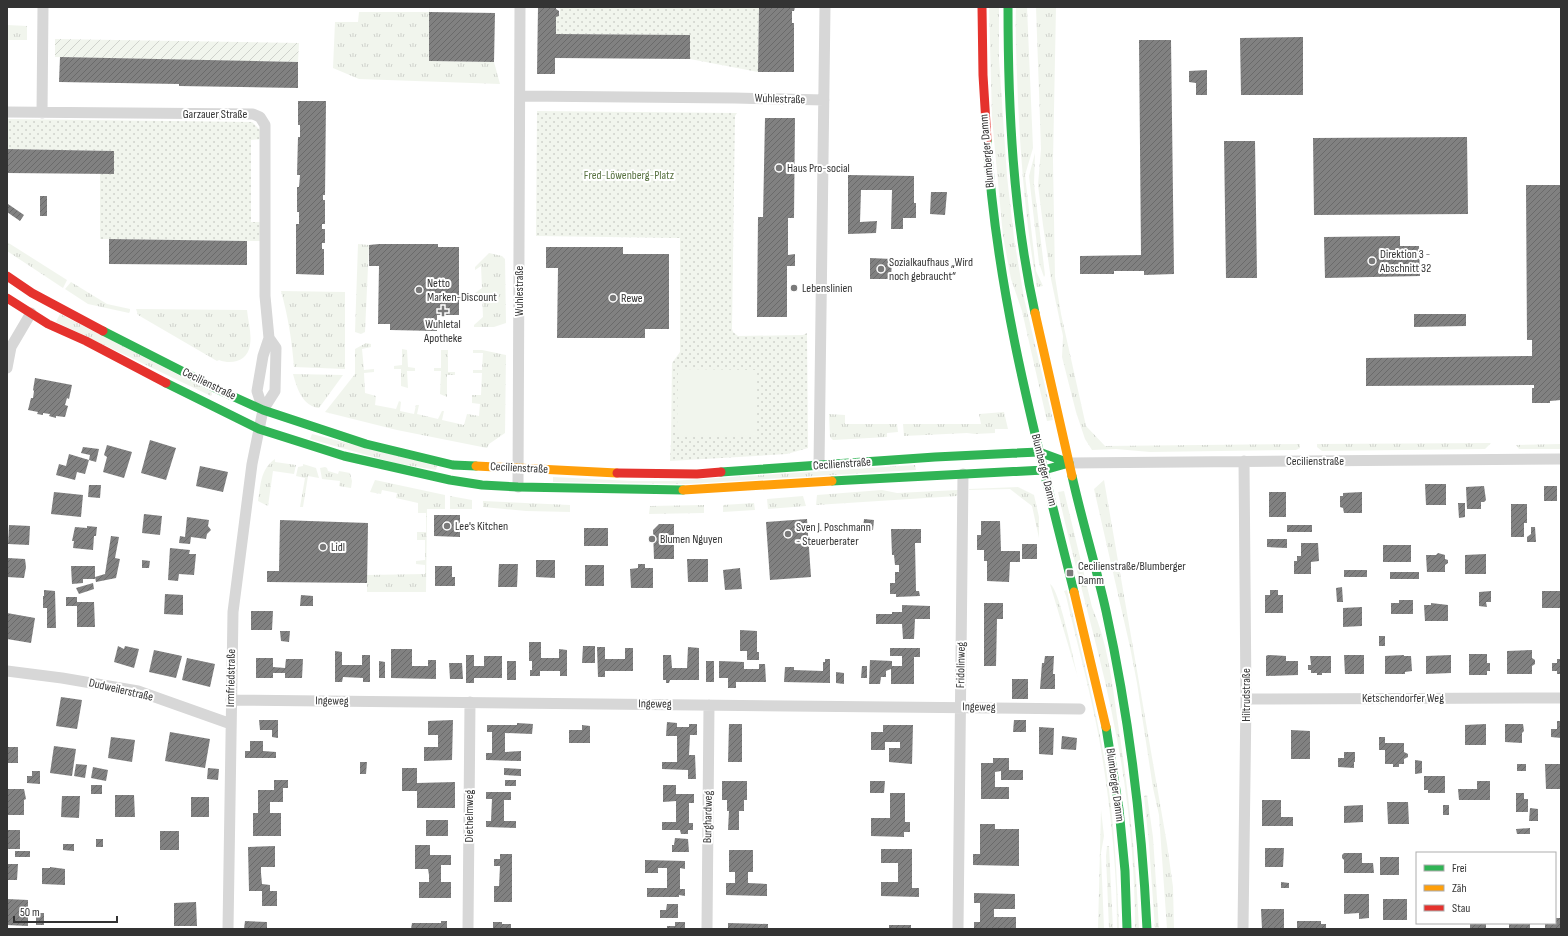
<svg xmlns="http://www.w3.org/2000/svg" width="1568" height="936" viewBox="0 0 1568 936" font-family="'Sofia Sans Condensed',sans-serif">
<defs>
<pattern id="grass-tufts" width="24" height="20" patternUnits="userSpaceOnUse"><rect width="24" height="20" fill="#f1f5ed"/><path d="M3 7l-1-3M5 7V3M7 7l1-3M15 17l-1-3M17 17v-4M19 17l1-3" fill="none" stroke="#cfd2cc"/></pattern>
<pattern id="park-dots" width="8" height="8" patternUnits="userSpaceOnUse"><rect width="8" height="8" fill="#f1f5ed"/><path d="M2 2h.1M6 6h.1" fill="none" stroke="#cfd2cc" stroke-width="1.8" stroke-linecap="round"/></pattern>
<pattern id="garden-furrows" width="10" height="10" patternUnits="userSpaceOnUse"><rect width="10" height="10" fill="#f1f5ed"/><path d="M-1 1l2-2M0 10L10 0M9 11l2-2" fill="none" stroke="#cfd2cc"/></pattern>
<pattern id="building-hatch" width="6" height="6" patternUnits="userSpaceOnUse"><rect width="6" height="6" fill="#818181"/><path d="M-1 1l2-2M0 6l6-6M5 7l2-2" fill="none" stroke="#6a6a6a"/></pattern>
</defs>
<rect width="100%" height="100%" fill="#fff"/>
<!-- grass -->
<path fill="url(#grass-tufts)" d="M430 7 429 61 494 62 500 84 359 79 333 68 335 22H358L359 12H429Z
M989 7H999V59L1007 176 1014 238 1024 298 1053 420 1047 421 1022 311 1011 279 1003 236 992 118Z
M1016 7H1027L1033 148 1025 175 1036 271 1043 286 1037 287C1026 225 1021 164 1018 102 1017 70 1015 39 1016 7Z
M1036 7H1056L1053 161 1055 277 1061 314 1086 426 1105 446 1300 444V448L1296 450 1150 452 1116 449 1092 450 1085 439 1076 412 1062 357 1063 336 1051 279 1043 225 1038 185 1041 149Z
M7 25 27 26V40H7Z
M1035 153 1034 184 1045 275 1044 277 1039 263 1029 176Z
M7 242 67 280 63 288 7 251Z
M358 244 369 245 365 332 361 334 355 332Z
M489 253 502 256 505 259 506 323 494 327H474V325L483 317 482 293 474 297 475 293 482 288 481 266 475 270V267Z
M71 282 107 304 130 309V311L129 313 88 304 65 289Z
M281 291 345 292V369L294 367C292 341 288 316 281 291Z
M136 309 247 310C248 321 252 334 250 345 248 361 232 365 219 360L217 361 138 315Z
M60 314 212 392 211 396 56 322Z
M366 343 371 344V347L362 349 364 370 374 369V372L364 373 365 393 376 396 375 405 396 409 399 401 401 402 400 411 414 414 416 405H419L417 414 438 419 442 411H444L442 420 464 425 467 414 479 416 480 404 472 403V395H481L482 373H473V370H482L483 353H473V350H482L506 355 505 433 489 444 487 448 397 430 325 412 355 374V349Z
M402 349 407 350 408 367 415 368V371H407L408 388 401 386V369H394V366L402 365Z
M441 350H448V372H455V375H447V397L440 394 441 371H434V368H441Z
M293 374 343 375 319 408C302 406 297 388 293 374Z
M1004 412 1008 429H995V433L975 434 967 433 904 436 903 424H981L979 414Z
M829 414 845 415V424H897L898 432 887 433V437L833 440 830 437Z
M312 434 437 466 436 470 395 463 310 439Z
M1491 443 1485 449 1322 451 1317 447V444Z
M1561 444V449H1519L1516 445Z
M275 459V462L296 465 294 474 273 471 268 506 258 501C261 484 260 470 275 459Z
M303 464 316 468 319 478 308 476 303 507H300L305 478 296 476 298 467 303 466Z
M915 465 916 470 686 484 553 482V477L632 481H671Z
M325 467 327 468 328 471 338 474 339 471 350 473 352 481 351 488 339 486 340 481 322 479 320 468Z
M375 480 445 495V509H427L426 592H367V575L425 574V565L416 564V561L425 560V540H417V532H426V513H418V503L396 498 397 493 382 490 381 494 370 492Z
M1104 480 1167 844 1173 887 1174 929H1167L1159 815 1153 788 1137 683 1130 647 1094 489Z
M1018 487 1034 495 1039 517V538L1032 506 1010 489 969 490V489Z
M882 490 897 493 958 490 957 496 816 505 817 495Z
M1064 491 1092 607C1107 641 1112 680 1117 717 1128 787 1136 858 1139 929H1135C1135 866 1129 802 1117 739 1102 656 1076 575 1058 492Z
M450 496 472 500V509H450Z
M803 496 806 506 768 509 767 499Z
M483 501 570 505V512L526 511 483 507Z
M754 503 755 510 723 512V505Z
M704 505V513L649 514 650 506Z
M1050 584C1060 590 1074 662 1078 678Z
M1067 590C1080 647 1095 704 1105 762 1114 817 1117 873 1119 929H1117C1117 866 1110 801 1099 738 1090 690 1077 643 1066 596L1064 591Z
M1147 795 1153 837 1159 929H1155L1149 844 1144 796Z
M1101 810 1104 836 1101 853 1104 929H1098Z
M1107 846H1109L1113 929H1109L1106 856Z"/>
<!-- park -->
<path fill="url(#park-dots)" d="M560 7H759L758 72 690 59V35L556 34V17L560 14Z
M537 111 737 113 735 116 732 329 733 332 738 336 803 335 807 333 808 448 787 454 670 461 671 442 672 363 680 352V238L536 236Z
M7 119 252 122 260 130 262 139 251 140V222H261V241L100 239V174H114V151L7 149Z"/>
<!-- garden -->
<path fill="url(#garden-furrows)" d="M55 39 299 43 298 62 55 57Z"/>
<!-- pitch -->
<path fill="#f1f5ed" d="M678 369 757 370 756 436 677 435Z"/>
<!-- building -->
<path fill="url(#building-hatch)" d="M538 7H556V9L559 11V16L556 17V34L690 35V59L555 58V74H537Z
M759 7H795L794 11H792V23H794V72H758Z
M429 12 495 13 494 62 429 61Z
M1303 37V95H1241L1240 38Z
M1139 40H1171L1174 274 1144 275V271H1114V274H1080V256L1141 255Z
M60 57 298 62V88L179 86V84L59 82Z
M1207 70V95H1196V83L1189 82V71Z
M298 101H326L325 195H323V200H325V224H322V229H325V243H322V249H324V275L296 274V224H299V212H297V187H299L300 175H297L298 137H300V125H298Z
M765 118H795L794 218H788V255L795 254V266H787V317H757L758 217H763Z
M1467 137 1468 214 1314 215 1313 138Z
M1224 141H1255L1257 278H1226Z
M7 149 114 151V174L7 173Z
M848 175 914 176V203H916V218H903V229H891L892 190H861L860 222 877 221 876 233 848 234Z
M1526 185H1561V400L1550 401V403H1532V388H1534V385L1366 386V358L1532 356V340H1527Z
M931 192H947L945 215 930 214Z
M40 196H47V216H40Z
M8 204 24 215 20 221 7 212Z
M1400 236V246H1419L1420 276 1325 278 1324 237Z
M109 239 247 241V265L109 264Z
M379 244H438V247H459V315H437V331L390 330V324H378L379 266H369V245Z
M546 247H623V254H669V329H645V338H557L558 268H546Z
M870 258 892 259 891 279H870Z
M1414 314H1466V326L1414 327Z
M35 378 72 385 69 399 67 398 65 405 68 406 65 417 56 416V418L49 416 50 414 43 413V415L37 414 38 412 28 410 31 398H33L34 391 33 390Z
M150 440 176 448 166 480 141 473Z
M107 445 132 452 124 478 103 472 107 457 104 455Z
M83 447 99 449 96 462 89 460 90 455 81 453Z
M69 454 89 460 85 474 77 472 75 480 56 475 59 464 66 466Z
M200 466 228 472 223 492 196 486Z
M1425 484H1446V505H1426Z
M89 485H101L100 498 88 497Z
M1484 486 1486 500 1484 502H1481V509H1467L1466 487Z
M1544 486H1557V501H1544Z
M54 492 83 495 81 517 51 514Z
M1269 492H1286V517H1269Z
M1362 492V513H1344L1343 508 1340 507V496H1343V493Z
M1458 503H1465V517L1459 518Z
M1511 504H1527V523H1524V537H1511Z
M144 514 162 516 160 535 142 533Z
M434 515H460V537L434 536Z
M187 517 209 520 208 526 211 530 207 534 206 539 191 537 190 544 179 543 180 536 185 537Z
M807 519 811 577 770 580 766 522Z
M864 519 874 520 873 530H863Z
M280 520 368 523 367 583 267 582V571H279Z
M981 521H1000L1001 551H1020V562H1010L1009 582 987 581V561H984V550H977V535H981Z
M659 524H674V559H654L653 530Z
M9 525 30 526 29 545 8 544Z
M1287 525H1312V532H1287Z
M87 526 97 527 96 536H94L93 550 73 548 74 541H72L75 527 87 528Z
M1531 527H1535L1536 542H1527V537L1531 534Z
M584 528H608V546H584Z
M891 529H921V543H915L916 591H919L920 596 896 597V594H890V583H895V572H899V565H895L894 555H892Z
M111 536 119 537 115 558 120 559 116 578 96 582 95 577 105 574Z
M1267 539H1287V548L1267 547Z
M1301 543H1318L1319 561 1311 562V574H1294V561H1297V556H1301Z
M1022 544H1037V559H1022Z
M1383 545H1411V562H1383Z
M170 548 190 550 189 554H196L194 575 179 574 178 581 168 580Z
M1438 553 1445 555V559L1448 560V563L1445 565V572H1427L1426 555H1436Z
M1486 554V574H1465V555Z
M8 558 25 559 26 567 24 578 7 577Z
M687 559H708V582H688Z
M142 560 150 561 149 568H142Z
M536 560H555V578L536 577Z
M499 564H518L517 587H498Z
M638 564H645V568H653V588H631L630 569 638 568Z
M585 565H604V586H585Z
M71 566H95V579H83V583L72 584Z
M435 566H452V577H455V586H435Z
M740 568 742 589 725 590 723 570Z
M1344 570H1367V577H1344Z
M1390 572H1419V579H1390Z
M93 583 94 589 79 594 76 588Z
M1342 587 1343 602H1337L1336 588Z
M44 590 55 591 56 628H47V608H43V596H44Z
M1270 590H1278V595H1283V613H1265V595H1270Z
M1491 591V602H1486L1487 607 1479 606V592Z
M1542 591H1561V608H1542Z
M165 594 183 595V615L164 614Z
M301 595 313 596V606H300Z
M66 597H77V602H94L95 627H77V606H66Z
M1399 600H1413V614H1391V603H1399Z
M984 603H1003V619H997L996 666H984Z
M1431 603 1448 605V621H1425L1424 605H1431Z
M902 605 930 606V619H915L914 639H903L902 624H876V614H892V612H902Z
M1362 607V626L1343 627V608Z
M251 611H273L272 630H251Z
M7 613 35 618 31 643 7 639Z
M740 630 757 631V652H759V660H747V651H740Z
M280 631H290L289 642 281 641Z
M1379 636H1385V646H1379Z
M529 642H541V658H559V649L567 650V676H560V671H540V676H530V670H532V661H529Z
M118 646 124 649 125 646 139 649 134 668 114 662Z
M583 646H595V663H582Z
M597 647H605V659H625V648H633V671H605V677H598Z
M688 647 699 648V680H670L669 683H666V680H663V655H671L672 668H687Z
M890 648H920V657H914V684H891V669L886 671V677H881L880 684H869L870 660 892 661V666H902V656H890Z
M391 649H412V666H428V660H436V679L391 678Z
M154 650 182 656 176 678 149 672Z
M1532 650V658L1535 660V664L1532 666V674H1507V651Z
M335 651 342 652V665H362V655H370V682H363V678L343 677 342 682H335Z
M1469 654H1487V663H1490V671H1487V675H1469Z
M466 655H474V666H484V656H502V678H474V683H466Z
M1268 655 1286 656V661H1298V675L1266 676V656Z
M1344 655H1364V674H1345Z
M1404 655V656H1411L1412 671 1405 672V674H1385V656Z
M1451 655V673L1426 674V656Z
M1045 656H1054L1053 674H1055V689H1040L1042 663H1044Z
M1310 656H1331V673H1322V675H1317V673H1311V670H1308V665H1311Z
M187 658 215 664 210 687 182 680Z
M256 658H273V667L285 668 286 659H303L302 678H285V673H273V678H256Z
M825 659H830V683L784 682 785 667H794V670L823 671V662H825Z
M1557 659H1561V674H1557V671H1552V663H1557Z
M379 661 385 662V678H379Z
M507 661H516V680H507Z
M706 661H714V682H706Z
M719 661 744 662V669H759V664H765L766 682H736V688H728V678H719Z
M449 663H462L463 679H450Z
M862 666H867V678H861Z
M836 672 844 673V684L836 683Z
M1012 679H1028V699H1012Z
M61 697 82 700 77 729 56 726Z
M259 720H278V738L272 737V730H260Z
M453 720 452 760 424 761V747H438V735H428V721Z
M1014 720H1026V732H1013Z
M1557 721H1561V738L1551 737V729H1557Z
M667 722 677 723V727H689V724H697V735H690L689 755H695L696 779H688V770L662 769V762H677V736H666Z
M517 723 533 724 532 734 505 733V752L521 751V761L486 760V753H492V732H487V725H517Z
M729 724H742V762H728Z
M1486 724V745H1465V725Z
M1505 724H1523L1524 731 1522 733V743L1505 742Z
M582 725 590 726V743H569V730H582Z
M883 725H913L912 764 889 762V748H900V742H885V750H871V732H883Z
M1039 727 1054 728 1053 755 1039 754Z
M1291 730 1310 731V759H1291Z
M170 732 210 739 205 768 165 761Z
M1062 736 1077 738 1076 750 1061 749Z
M111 737 135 740 132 762 108 758Z
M1379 737H1385V743H1404V752L1408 754V757L1404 759V764H1399V767H1393V764H1385V750H1379Z
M250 741H263V751L276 752V758H245V751H250Z
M54 746 76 749 72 776 50 773Z
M7 747H18V763H7Z
M1344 752H1355V762H1354V768L1338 767V758H1344Z
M993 758H1009V770H1023V780H1001V771L995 772V787H1009V799H981V763H993Z
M1415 760 1422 761V773L1415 774Z
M360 762H367L366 774H360Z
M76 764 87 765 85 778 74 776Z
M1517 764H1526V771H1517Z
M1545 764H1561V789H1546Z
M93 767 108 770 106 781 91 778Z
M208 768 219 769 218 780 207 779Z
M402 768H417V783L455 782V808H417V791H402Z
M504 768 521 769V776L504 775Z
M32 771H40V784L27 783V776H32Z
M1424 776H1445V793H1428V790H1424Z
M274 780H288V788H283V802H270V813H281V836H253V813H258V790H274Z
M505 780H516V786H505Z
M722 781H747V800H744V811H739V830H728L729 811H727V800H722Z
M870 781H885L884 793H870Z
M1477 781H1490V800H1459L1458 789H1477Z
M91 785H102V794H91Z
M663 785H676V794H694V803H689V823H693V830H688V834H681L680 830H662V822H676V801L663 802Z
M7 789H24L26 799 24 800V815H7Z
M486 792H511V800H504V821H516V828L486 827V821H491L492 799H486Z
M890 793H905V822H910V832H904V837L871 836V818H890Z
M1516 793H1524V799H1528V812H1516Z
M115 795H134L135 817H115Z
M62 796H80L79 818 61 817Z
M191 797H209V817H191Z
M1262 800H1281V817H1293V826H1262Z
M1387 802H1408L1409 824H1388Z
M1363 805V822L1344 823V806Z
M1443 805H1449V815H1443Z
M1530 808 1538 809V821H1529Z
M426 820H448V836H426Z
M980 824H995V829H1019V866L973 865V854H980Z
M1530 828V834H1517L1516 829Z
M7 830H20V849H7Z
M160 831H179V850H160Z
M675 838 688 839 689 852H672V845H674Z
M96 839H103V847H96Z
M63 844H74V851L63 850Z
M415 845H430V855H451V865H441V882H451V898H419V882H429V875L428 869H415Z
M275 846V867H261V873L262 884 270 885V891H277V906H262V891H249L248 847Z
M1265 848H1284L1283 867H1265Z
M881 849H912V888H919V897L881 896V882H898V863H881Z
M729 850H753V872H748V883L767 884V896L726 895V883H735V872H729Z
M15 851H30V857H15Z
M1344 853H1362V863H1373L1374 873H1344V860L1342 858V855Z
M500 854H512V902H494V886H499L500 866H494V859H500Z
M1380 857H1399V875H1380Z
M645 860 685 861V869L680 868V889H685V896L679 895V897H647V888H667V868H658V873H645Z
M7 864H18L17 880H7Z
M50 867 65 869V885L42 884V868H50Z
M1281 882 1289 883V888H1281Z
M974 893 1015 894V909H994V917H1016V929H974V922H980V903H974Z
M1344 894H1369V918L1359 919V913L1344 914Z
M7 899 28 900V926L7 925Z
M1383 899H1407V920H1383Z
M196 902 197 926H174V903Z
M667 904H678V918H660V910H666Z
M1261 909H1284V929H1262Z
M36 913H44V925H36Z
M1555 918H1561V929H1545V923H1555Z
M245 921 267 922V929H244Z
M441 921H447V929H411L412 923H441Z
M1297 921H1321V924H1326V929H1297Z
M493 922H502V924H511V929H493Z
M675 922H685V929H667V926H675Z
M728 923 768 924V929H728Z
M1470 923H1486V929H1470Z
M1509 923H1530V928H1509Z
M889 925H911V929H889Z"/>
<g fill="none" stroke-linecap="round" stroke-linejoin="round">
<!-- street -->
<path stroke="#d7d7d7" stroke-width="11" d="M521 96 735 98 824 100
M7 112 253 114 260 117 265 125V296L269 338 276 348 275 391 263 410 252 464 233 612 228 929
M42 113 43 7
M7 368 11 347 31 313
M263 410 257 391 263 356 269 338
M1069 463 1561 459
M819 465 825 7
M518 487 520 7
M7 671 62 678 138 691 231 724
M1246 699 1561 698
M231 700 1080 709
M468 929 470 702
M707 929 709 705
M958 929 963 474
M1243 929 1246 699 1244 461"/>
<!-- fast -->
<path stroke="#30b455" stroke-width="9" d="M1008 7C1008 109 1013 213 1035 313
M987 140C996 294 1037 443 1074 592
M103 331 221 391 263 410 366 444 453 465 476 466
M166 383 259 429 344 456 450 480 482 485 518 487 683 490
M721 472 935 457 1039 452 1069 463
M1072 476C1082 521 1096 566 1106 611 1129 716 1142 822 1147 929
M832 481 1044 470 1069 463
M1106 727 1119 809 1125 871 1127 929"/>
<!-- slow -->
<path stroke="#ff9f0a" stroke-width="9" d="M1035 313 1072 476
M476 466 617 473
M683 490 832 481
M1074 592 1106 727"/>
<!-- jam -->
<path stroke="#e5322d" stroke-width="9" d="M982 7 983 75 987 140
M7 276 32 293 103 331
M7 298 48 324 86 341 166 383
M617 473 697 474 721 472"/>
</g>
<!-- markers -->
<g fill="#7a7a7a" stroke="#fff" stroke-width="1.5">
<circle cx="779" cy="168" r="4"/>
<circle cx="1372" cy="261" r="4"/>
<circle cx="881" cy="269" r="4"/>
<circle cx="794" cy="288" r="4"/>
<circle cx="419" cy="290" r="4"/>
<circle cx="613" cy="298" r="4"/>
<path d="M441 305h4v4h4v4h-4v4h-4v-4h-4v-4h4z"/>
<circle cx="447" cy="526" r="4"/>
<circle cx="788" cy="534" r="4"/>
<circle cx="652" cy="539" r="4"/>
<circle cx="323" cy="547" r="4"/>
<rect x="1066" y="569" width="8" height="8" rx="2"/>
</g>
<g text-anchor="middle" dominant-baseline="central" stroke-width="4" stroke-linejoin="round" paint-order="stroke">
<!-- street labels -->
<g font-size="12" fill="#333" stroke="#fff">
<text transform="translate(780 99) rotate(2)">Wuhlestraße</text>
<text x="215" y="114">Garzauer Straße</text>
<text transform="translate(987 151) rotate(-95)">Blumberger Damm</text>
<text transform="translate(519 291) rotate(-90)">Wuhlestraße</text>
<text transform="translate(209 384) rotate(26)">Cecilienstraße</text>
<text x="1315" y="461">Cecilienstraße</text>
<text transform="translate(842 464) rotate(-4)">Cecilienstraße</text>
<text transform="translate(519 468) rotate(3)">Cecilienstraße</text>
<text transform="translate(1044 470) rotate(76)">Blumberger Damm</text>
<text transform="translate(961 665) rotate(-89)">Fridolinweg</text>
<text transform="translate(231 678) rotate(-89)">Irmfriedstraße</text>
<text transform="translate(121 690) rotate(13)">Dudweilerstraße</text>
<text transform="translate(1246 695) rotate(-90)">Hiltrudstraße</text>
<text x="1403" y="698">Ketschendorfer Weg</text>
<text transform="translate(332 701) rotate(1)">Ingeweg</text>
<text transform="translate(655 704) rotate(1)">Ingeweg</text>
<text transform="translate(979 707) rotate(1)">Ingeweg</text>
<text transform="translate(1115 785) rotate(82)">Blumberger Damm</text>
<text transform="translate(469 816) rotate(-90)">Diethelmweg</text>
<text transform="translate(708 817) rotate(-89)">Burghardweg</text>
</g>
<!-- poi labels -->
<g font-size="12" fill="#333" stroke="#fff" text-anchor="start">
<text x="787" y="168">Haus Pro-social</text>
<text x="1380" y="254">Direktion 3 -<tspan x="1380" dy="14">Abschnitt 32</tspan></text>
<text x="889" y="262">Sozialkaufhaus „Wird<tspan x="889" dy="14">noch gebraucht“</tspan></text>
<text x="427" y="283">Netto<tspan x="427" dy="14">Marken-Discount</tspan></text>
<text x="802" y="288">Lebenslinien</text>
<text x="621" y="298">Rewe</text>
<text x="443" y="324" text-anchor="middle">Wuhletal<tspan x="443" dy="14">Apotheke</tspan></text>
<text x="455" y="526">Lee's Kitchen</text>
<text x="796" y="527">Sven J. Poschmann<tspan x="796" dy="14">- Steuerberater</tspan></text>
<text x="660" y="539">Blumen Nguyen</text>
<text x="331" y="547">Lidl</text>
<text x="1078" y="566">Cecilienstraße/Blumberger<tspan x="1078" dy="14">Damm</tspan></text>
</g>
<!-- park labels -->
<g font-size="12" fill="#56703f" stroke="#fff">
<text x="629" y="175">Fred-Löwenberg-Platz</text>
</g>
</g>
<!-- border -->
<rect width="1568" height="936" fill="none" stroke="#333333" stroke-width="16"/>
<!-- legend -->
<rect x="1416" y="852" width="140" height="72" fill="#ffffff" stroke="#adadad"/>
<rect x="1424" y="865" width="20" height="6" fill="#30b455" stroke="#adadad"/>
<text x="1452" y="872" font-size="12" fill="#333333">Frei</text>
<rect x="1424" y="885" width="20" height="6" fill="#ff9f0a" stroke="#adadad"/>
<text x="1452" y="892" font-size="12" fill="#333333">Zäh</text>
<rect x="1424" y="905" width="20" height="6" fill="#e5322d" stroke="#adadad"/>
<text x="1452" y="912" font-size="12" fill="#333333">Stau</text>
<!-- scale -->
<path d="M14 916v6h103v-6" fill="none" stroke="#333333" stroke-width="2"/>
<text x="20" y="916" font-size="12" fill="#333333" stroke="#ffffff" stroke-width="3" paint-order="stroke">50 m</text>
</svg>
